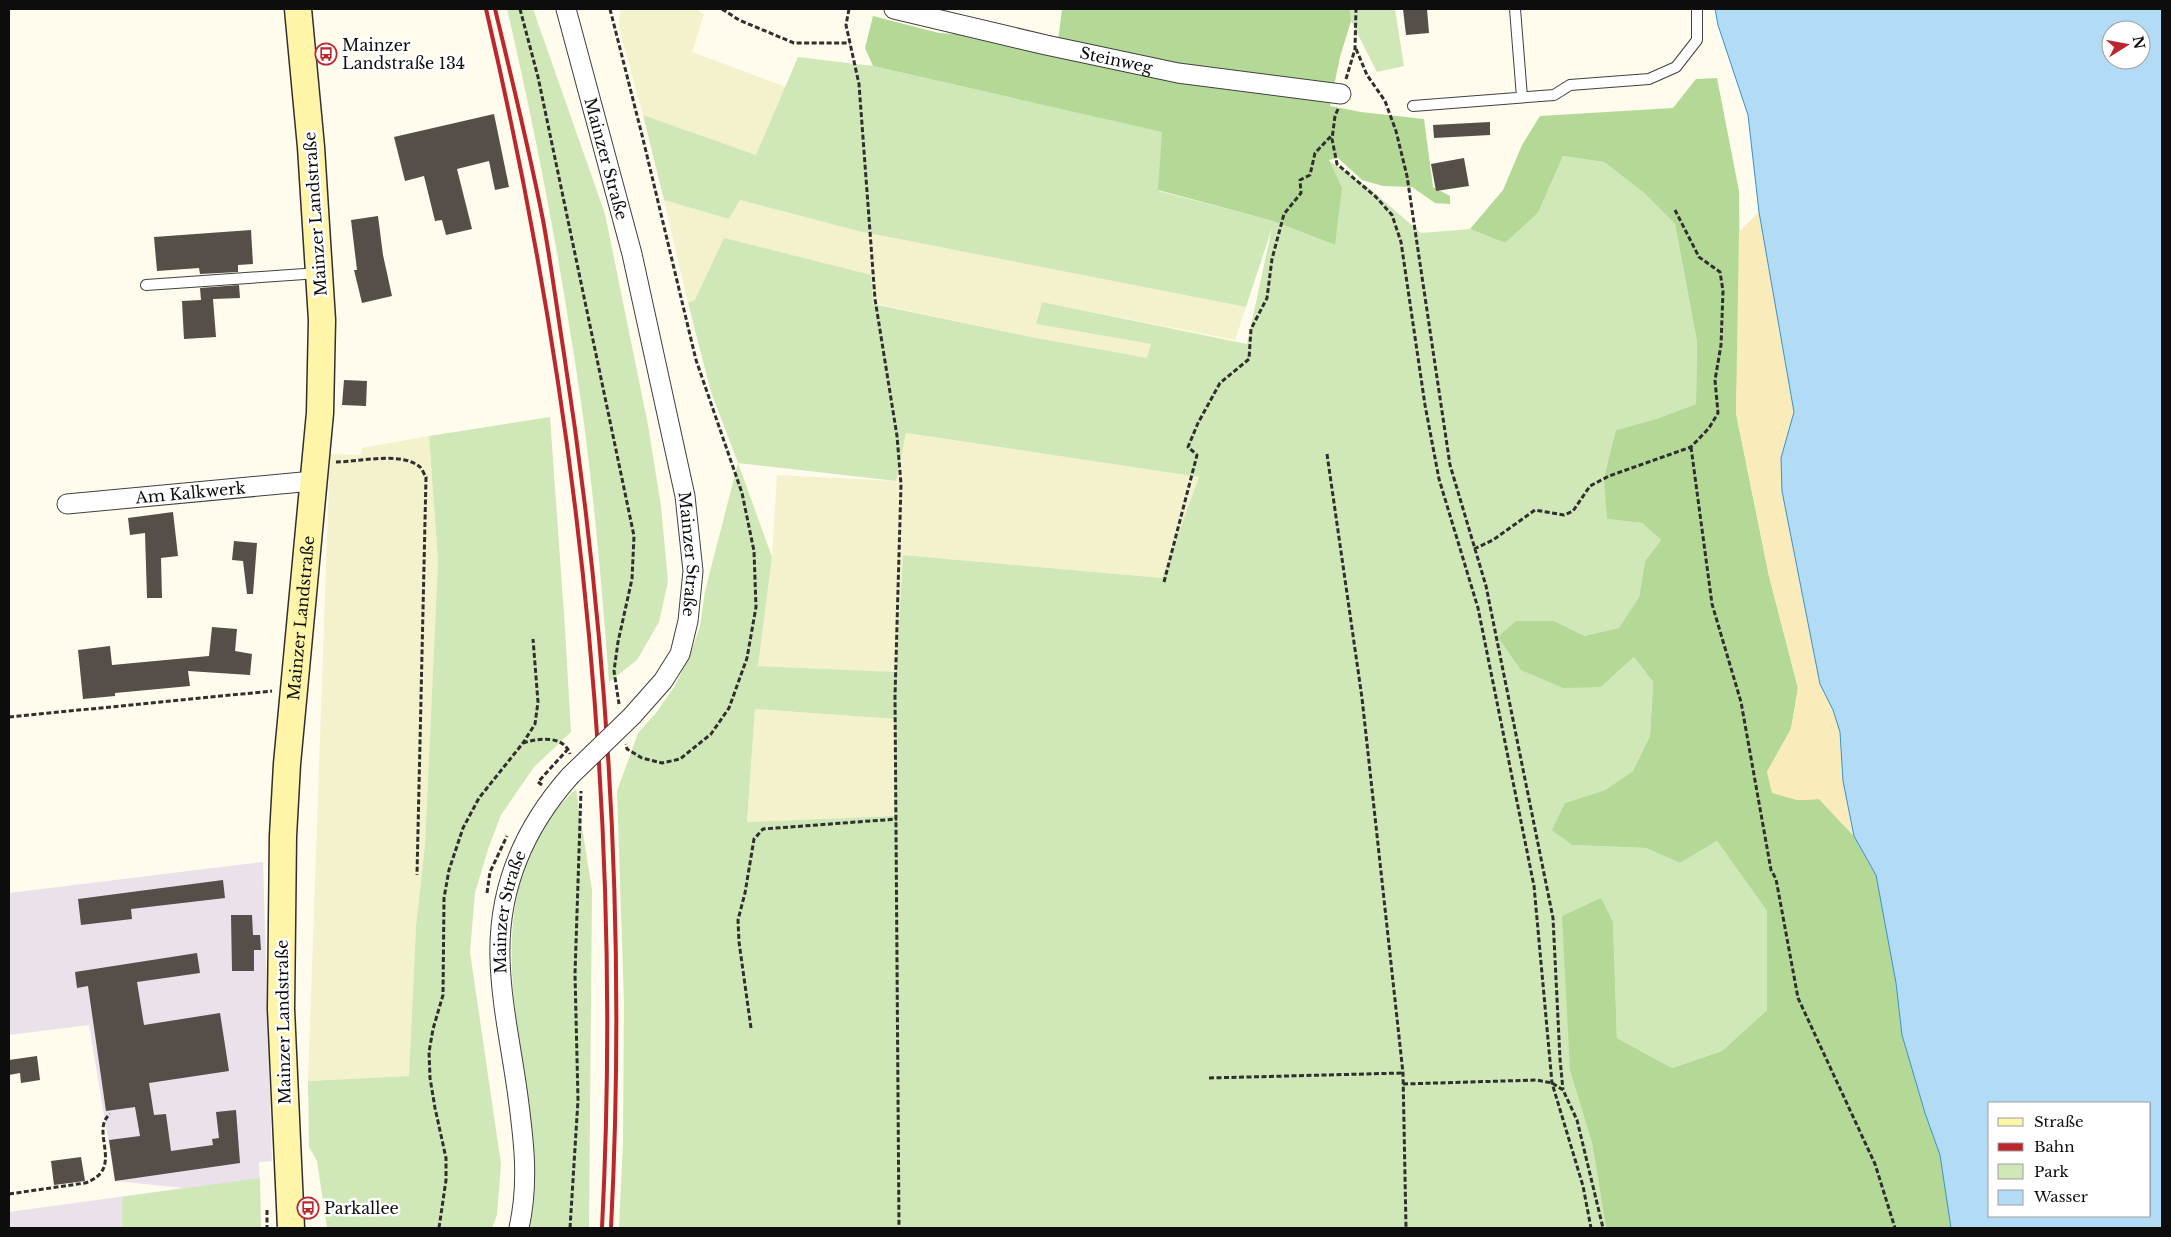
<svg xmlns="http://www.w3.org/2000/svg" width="2171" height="1237" viewBox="0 0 2171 1237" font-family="'Libre Baskerville',serif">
<rect width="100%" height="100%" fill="#fffbed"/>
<!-- industrial -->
<path fill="#eae1eb" d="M263 862 272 1161 259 1162 261 1228H9V1212L184 1188 115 1181 89 1025 9 1035V893Z"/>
<!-- farmland -->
<path fill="#f4f1cd" d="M620 9H695L704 14 692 52 786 87 756 155 643 115 619 27Z
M664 200 729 219 740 200 858 231 1246 307 1235 340 1042 302 1036 324 1151 344 1148 359 1031 337 873 303 695 301 688 303Z
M905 433 1199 477 1162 578 903 555 896 672 758 666 772 557 777 475 896 481Z
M429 436 438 561 425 845 416 926 409 1076 308 1081 330 454 361 455 362 448Z
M755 709 895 719 894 816 747 822Z"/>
<!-- green -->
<path fill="#d0e8b7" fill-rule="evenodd" d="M507 9H533L605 214 648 425 661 506 668 582 659 622 637 660 609 682C601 575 592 468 575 362 557 244 534 125 507 9Z
M1350 9H1395L1404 66 1377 72 1351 21Z
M798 57 873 66 1163 132 1159 191 1273 221 1335 245 1328 160 1369 188 1421 233 1470 229 1505 243 1538 213 1563 156 1604 162 1644 193 1675 224 1697 342 1696 404 1656 419 1616 430 1607 519 1642 523 1661 540 1645 561 1639 597 1619 629 1585 636 1554 621 1601 687 1634 657 1653 682 1650 736 1633 771 1605 790 1565 803 1572 845 1646 848 1680 863 1717 841 1767 911V1010L1722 1051 1672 1068 1617 1038 1613 922 1570 1071 1592 1143 1606 1228H619L623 1141 624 1003 617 791 638 733 656 713 674 687 690 655 700 626 705 591 738 463 711 392 688 303 695 300 724 238 871 275 873 304 1031 337 1147 358 1151 344 1036 324 1042 302 1247 344 1272 228 1246 307 858 231 740 200 729 219 664 200 643 115 756 155ZM906 433 1199 477 1162 578 903 555 896 672 758 666 772 557 738 463 896 481ZM755 709 895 719 894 816 747 822Z
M550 417 565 629 571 732 534 767 501 815 488 849 475 893 470 952 501 1164 497 1215 492 1228H327L317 1161 309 1147 308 1081 409 1076 416 926 425 845 438 561 429 436Z
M576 789 592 890 589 1228H529C538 1193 533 1154 529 1119 518 1021 489 914 545 823 553 811 565 800 576 789Z
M260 1178 261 1228H122V1197Z"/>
<!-- forest -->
<path fill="#b4d997" d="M1062 9H1350L1351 21 1340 57 1330 106 1361 112 1424 119 1433 187 1450 196V204L1435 203 1412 187 1383 186 1362 180 1338 158 1329 160 1342 188 1335 245 1273 221 1158 190 1162 132 873 66 865 48 873 16 939 33 1058 41Z
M1717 78 1739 191 1740 284 1736 413 1769 576 1798 688 1791 729 1767 772 1797 800 1819 799 1854 836 1876 875 1896 983 1902 1035 1925 1113 1940 1155 1951 1228H1606L1592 1143 1570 1071 1562 916 1601 898 1613 922 1617 1038 1672 1068 1722 1051 1767 1010V911L1717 841 1680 863 1646 848 1572 845 1552 830 1565 803 1605 790 1633 771 1650 736 1653 682 1634 657 1601 687 1563 688 1521 670 1498 637 1516 621H1554L1585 636 1619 628 1639 597 1645 561 1661 540 1642 523 1607 519 1604 478 1616 430 1656 419 1696 404 1697 342 1675 224 1644 193 1604 162 1563 156 1538 213 1505 243 1470 229 1503 190 1522 145 1540 116 1673 108 1696 79Z"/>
<!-- sand -->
<path fill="#faecba" d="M1759 212 1794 412 1781 458 1833 710 1840 732 1843 781 1854 836 1819 799 1797 800 1772 793 1767 772 1791 729 1798 688 1769 576 1736 413 1739 232Z"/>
<!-- water -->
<path fill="#b2dbf5" stroke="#3a90cb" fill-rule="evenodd" d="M1715 9H2162V1228H1951L1940 1155 1925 1113 1902 1035 1896 983 1876 875 1854 836 1843 781 1840 732 1833 710 1820 684 1782 491 1781 458 1794 412 1759 212 1748 115 1718 25ZM2111 30H2141V60H2111ZM1990 1103H2150V1216H1990Z"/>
<!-- building -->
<path fill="#554e49" d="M1403 9H1427L1429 33 1406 35Z
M494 114 509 187 495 190 489 161 457 169 472 229 446 235 442 220 435 221 424 176 405 181 394 137Z
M1490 122V135L1434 138 1433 125Z
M1464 158 1469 186 1436 191 1431 164Z
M378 216 383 255 392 296 362 303 354 270H357L351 220Z
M251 230 253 264 238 265V272L200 274 199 268 157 271 154 237Z
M239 285 240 298 213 299 216 337 184 339 182 301 201 300 200 288Z
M344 380 367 381 366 406 342 405Z
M173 512 178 556 161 558 162 598H147L145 533 130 535 128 518Z
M234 541 257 543 253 594H247L243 561 232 560Z
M212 627 237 629 235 651 252 654 250 675 188 671 190 686 115 693V696L83 699 78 650 110 646 112 665 209 656Z
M223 880 225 898 131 909 132 919 81 925 78 899Z
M231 915H252L253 935H260L261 950H254V971H232Z
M197 953 200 973 137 982 144 1025 220 1013 229 1071 149 1083 154 1115 166 1114 171 1151 213 1145 212 1139 219 1138 216 1112 236 1110 240 1163 115 1181 109 1140 140 1136 135 1107 106 1111 88 986 77 988 75 972Z
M37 1056 40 1080 21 1083 20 1073 9 1075V1060Z
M81 1157 85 1181 54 1185 51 1161Z"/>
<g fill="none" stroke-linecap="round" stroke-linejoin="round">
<!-- service casing -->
<g stroke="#404040" stroke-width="12">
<path id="service" d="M1515 9 1522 97
M1413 106 1554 95 1570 85 1649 79 1676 67 1697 40V9
M146 285 319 273"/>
</g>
<!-- minor casing -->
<g stroke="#404040" stroke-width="21">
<g id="minor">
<path id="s1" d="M566 9 632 254 685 496 693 571 688 621 680 654 663 681 632 716"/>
<path id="s2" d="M894 9 1046 45 1178 73 1341 94"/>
<path id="s3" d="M67 504 313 481"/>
<path id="s4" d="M519 1228C529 1183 524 1142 518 1097 512 1051 501 1004 500 958 498 887 524 828 570 776"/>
</g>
</g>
<!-- secondary casing -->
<g stroke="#2f2f2f" stroke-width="29">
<g id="secondary">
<path id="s5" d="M291 1228 281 1009 283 836 287 764 320 413 322 320 311 147 298 9"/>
</g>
</g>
<!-- path -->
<path stroke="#2f2f2f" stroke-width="3" stroke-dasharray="5 2.5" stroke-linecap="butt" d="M520 9 538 77 634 536 632 579 618 642 614 671 619 704
M610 9 643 139 696 360 742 493 754 551 756 607 747 658 729 708 711 734 680 759 662 763 642 758 627 749 626 744
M722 9 739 20 794 43H850
M849 9 846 25 859 84 875 299 897 436 901 484 895 696 899 1228
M1356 49 1367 75 1385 101 1396 131 1407 176 1450 465 1486 586 1553 918 1560 1059 1563 1090
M1346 79 1355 49 1356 9
M1338 109 1335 116 1332 139 1337 164 1376 197 1392 215 1401 242 1425 405 1439 479 1478 608 1534 886 1552 1083 1583 1186 1591 1228
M1691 447 1712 604 1741 702 1771 870 1776 879 1798 998 1875 1164 1895 1228
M1327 454 1362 698 1403 1073 1406 1228
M336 462C359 462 401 451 420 467 422 469 424 474 426 477L417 875
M1474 549 1493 540 1535 510 1564 515 1573 511 1590 486 1609 476 1691 447 1709 428 1718 413 1715 380 1721 345 1723 291 1720 272 1699 257 1675 210
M1164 582 1197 455 1188 447 1198 423 1220 383 1249 359 1251 329 1267 298 1272 259 1284 214 1301 193 1300 180 1310 175 1315 153 1332 135
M9 717 272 691
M523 743C538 738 564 735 570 754
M542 785 538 782 568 749
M487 893 490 872 507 836
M751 1028 739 942 738 920 745 893 754 839 763 829 897 819
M1209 1078 1403 1073
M1403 1084 1537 1080 1552 1083 1563 1090 1577 1120 1603 1228
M9 1194 85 1183C126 1169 89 1131 110 1114
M267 1210V1228
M439 1228 446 1180V1158L435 1108 430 1078 429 1052 433 1029 443 995 444 898 449 870 463 828 479 798 523 743 535 724 538 702 533 639
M570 1228 578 1100 575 974 581 791"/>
<!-- service -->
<use href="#service" stroke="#fff" stroke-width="10"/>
<!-- minor -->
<use href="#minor" stroke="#fff" stroke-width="19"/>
<!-- secondary -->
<use href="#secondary" stroke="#fef5a9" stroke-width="26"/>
<!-- rail -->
<path stroke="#bb272c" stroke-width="4" d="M486 9C579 407 623 819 602 1228
M495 9C512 79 529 149 543 220 551 264 557 309 564 354 609 643 626 936 611 1228"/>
<!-- minor-bridge casing -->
<g stroke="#404040" stroke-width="21" stroke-linecap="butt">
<path id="minor-bridge" d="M570 776 632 716"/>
</g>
<!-- minor-bridge -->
<use href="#minor-bridge" stroke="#fff" stroke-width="19"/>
</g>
<!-- icons -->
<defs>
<g id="bus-ring" transform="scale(1.125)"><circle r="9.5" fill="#fff" stroke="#bb272c" stroke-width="1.5"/><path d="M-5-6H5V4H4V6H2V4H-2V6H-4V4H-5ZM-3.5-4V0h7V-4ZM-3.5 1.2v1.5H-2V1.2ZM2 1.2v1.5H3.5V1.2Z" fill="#bb272c"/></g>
</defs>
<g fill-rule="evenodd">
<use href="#bus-ring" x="326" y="54"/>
<use href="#bus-ring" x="308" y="1208"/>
</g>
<g text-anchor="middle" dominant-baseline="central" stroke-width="5" stroke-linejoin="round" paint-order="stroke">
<!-- poi labels -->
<g font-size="16" fill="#0d0d0d" stroke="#fff" text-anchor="start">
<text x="342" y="45">Mainzer<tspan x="342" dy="18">Landstraße 134</tspan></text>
<text x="324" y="1208">Parkallee</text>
</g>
<!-- street labels -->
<g font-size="16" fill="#0d0d0d" stroke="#fff">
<text stroke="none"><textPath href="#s2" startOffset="228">Steinweg</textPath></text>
<text stroke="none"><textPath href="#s1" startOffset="155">Mainzer Straße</textPath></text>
<text transform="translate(315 214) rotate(-94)">Mainzer Landstraße</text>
<text stroke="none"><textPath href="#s3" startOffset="124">Am Kalkwerk</textPath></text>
<text stroke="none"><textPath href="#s1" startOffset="560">Mainzer Straße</textPath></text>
<text stroke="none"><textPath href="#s5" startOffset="611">Mainzer Landstraße</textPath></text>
<text stroke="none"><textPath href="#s4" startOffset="319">Mainzer Straße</textPath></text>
<text transform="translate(283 1022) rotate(-91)">Mainzer Landstraße</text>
</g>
</g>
<!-- border -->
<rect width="2171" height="1237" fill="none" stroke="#0d0d0d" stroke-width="20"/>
<!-- legend -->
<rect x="1988" y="1102" width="162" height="115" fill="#ffffff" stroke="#9e9e9e"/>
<rect x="1998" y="1118" width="25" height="8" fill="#fef5a9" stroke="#9e9e9e"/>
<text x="2034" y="1127" font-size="15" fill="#0d0d0d">Straße</text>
<rect x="1998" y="1143" width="25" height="8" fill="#bb272c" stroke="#9e9e9e"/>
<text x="2034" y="1152" font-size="15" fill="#0d0d0d">Bahn</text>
<rect x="1998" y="1164" width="25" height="15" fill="#d0e8b7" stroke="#9e9e9e"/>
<text x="2034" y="1177" font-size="15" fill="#0d0d0d">Park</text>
<rect x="1998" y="1190" width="25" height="15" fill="#b2dbf5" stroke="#9e9e9e"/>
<text x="2034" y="1202" font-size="15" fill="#0d0d0d">Wasser</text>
<!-- north arrow -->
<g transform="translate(2126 45) rotate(79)"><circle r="24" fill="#ffffff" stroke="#9e9e9e"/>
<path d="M0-4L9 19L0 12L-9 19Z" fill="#bb272c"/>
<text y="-8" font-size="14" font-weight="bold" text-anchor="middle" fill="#0d0d0d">N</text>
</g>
</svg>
